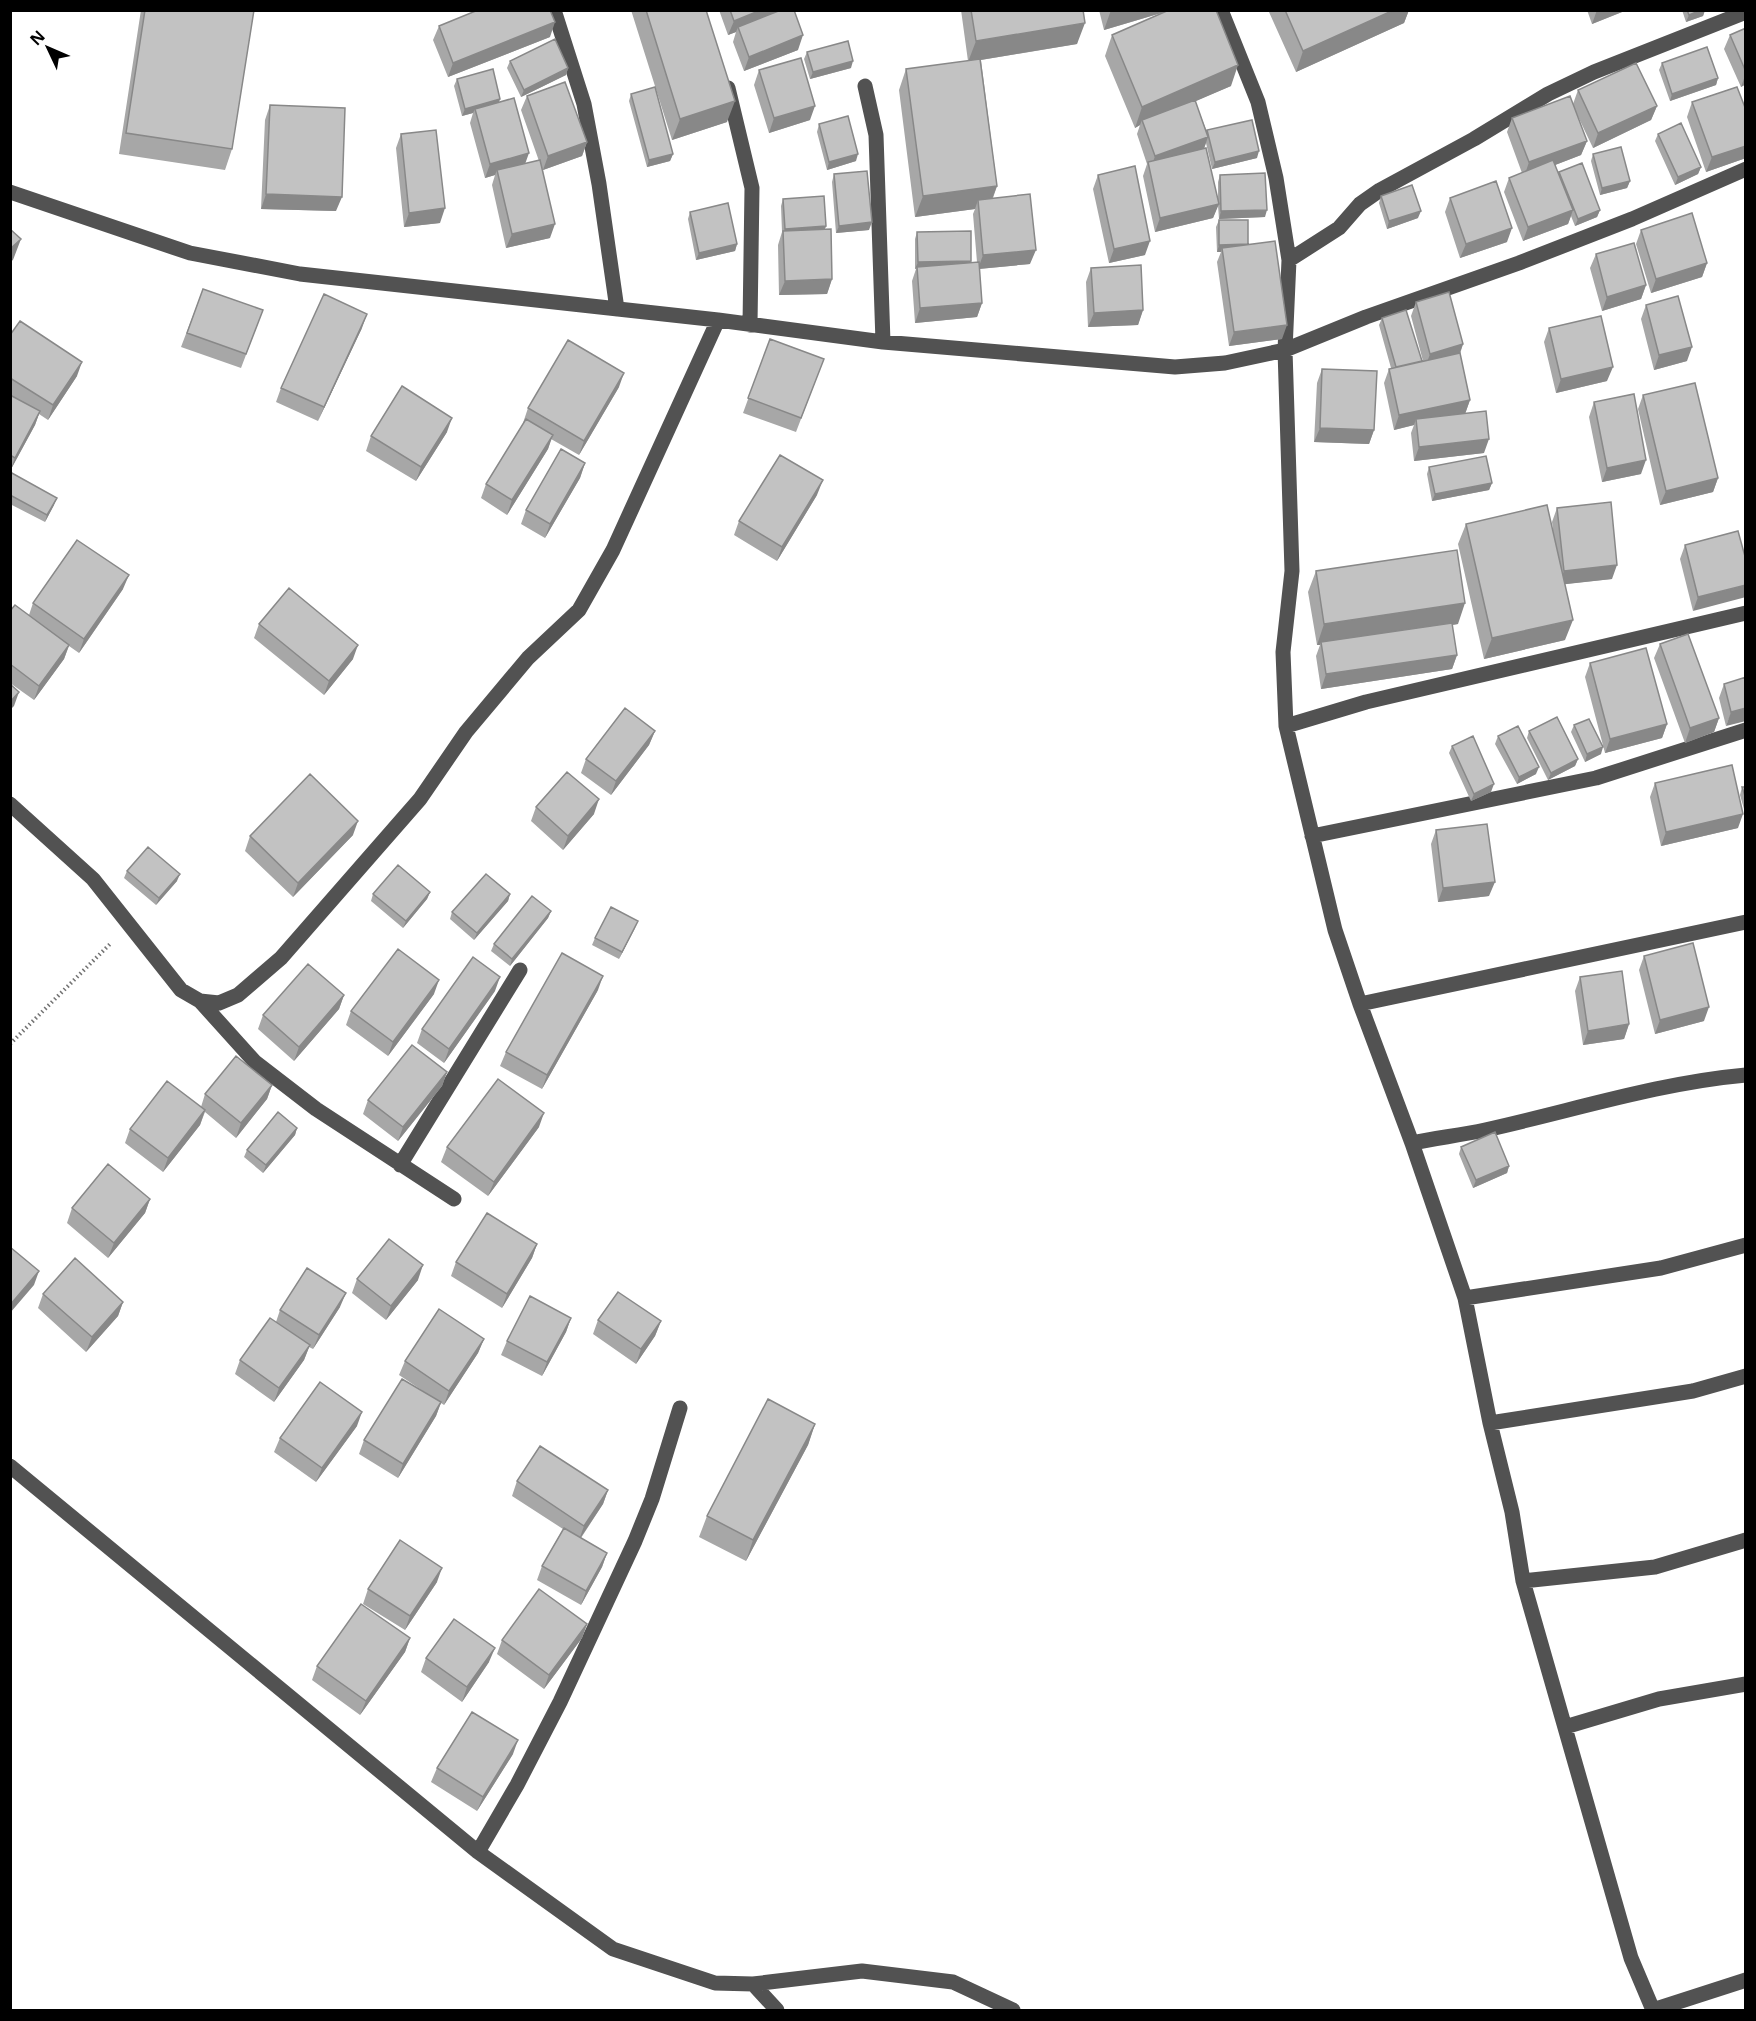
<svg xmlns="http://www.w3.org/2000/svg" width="1756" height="2021" viewBox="0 0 1756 2021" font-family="'Noto Sans',sans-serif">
<rect width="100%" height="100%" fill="#fff"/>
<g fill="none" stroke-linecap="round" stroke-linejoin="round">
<!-- path -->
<path stroke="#747474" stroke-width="4" stroke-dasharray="1.5 3" stroke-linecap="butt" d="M10 1044 110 944"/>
<!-- minor -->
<path stroke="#525252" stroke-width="15" d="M554 10 584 104 599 184 617 309
M1221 10 1258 102 1276 178 1289 260 1285 350 1292 571 1283 652 1286 726 1335 930 1360 1004 1412 1143 1465 1298 1490 1423 1512 1512 1523 1581 1631 1958 1653 2010
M865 86 876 135 883 342
M728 88 752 188 750 325
M10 192 190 253 300 274 718 320 883 342 1175 367 1225 363 1285 350 1366 317 1519 263 1632 219 1746 169
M1289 260 1339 228 1360 204 1380 190 1474 139 1548 94 1594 72 1746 12
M1286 726 1366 702 1746 613
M10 804 93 879 181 990 200 1001 219 1003 238 995 281 958 420 799 466 732 528 658 579 610 613 550 718 320
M1312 836 1596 778 1746 730
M200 1001 255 1062 316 1109 454 1199
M1360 1004 1746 922
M1412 1143C1437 1138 1461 1135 1485 1130 1572 1111 1657 1083 1746 1075
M400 1165 520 970
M1465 1298 1661 1268 1746 1245
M1490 1423 1693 1391 1746 1376
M10 1466 478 1852 613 1949 715 1983 753 1984 862 1971 953 1982 1013 2010
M1523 1581 1655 1567 1746 1540
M1565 1727 1659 1699 1746 1684
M478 1852 517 1785 560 1702 635 1541 652 1499 680 1408
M753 1984 777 2010
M1653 2010 1746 1980"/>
</g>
<!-- wall -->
<path fill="#a7a7a7" d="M141 10H254L232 149 225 170 119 154Z
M631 10H706L727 122 672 140Z
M719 10H794L798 50 744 71 733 42 736 32 728 35Z
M961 10H1083L1077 44 981 60 997 186 993 198 1030 264 979 269 982 303 977 317 915 323 912 281 916 269H915V239L917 232 971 262H977L973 214 975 209 915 217 899 90 906 69 968 61Z
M1099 10H1216L1231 86 1195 101 1207 132V130L1257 158 1212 169 1206 143 1204 149 1218 201V182L1220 175 1265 217 1219 219 1218 205 1213 218 1155 232 1143 176 1147 164 1137 134 1140 125 1135 128 1105 56 1112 35 1165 12 1104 30Z
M1269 10H1409L1404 23 1296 72 1269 12Z
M1587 10H1627L1592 24Z
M1682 10H1705L1703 16 1686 22Z
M439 26 550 37 448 77 433 40Z
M1746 28V84L1741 87 1724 49 1730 35Z
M807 52 851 68 810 79 804 59Z
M510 61 568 68 566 75 521 97 507 68Z
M1662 63 1718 78 1716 85 1670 101 1659 70Z
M759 70 810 120 769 133 754 85Z
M457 79 500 99 499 102 525 164 539 161 521 110 527 96 587 142 582 156 543 170 550 238 506 248 492 185 495 175 485 178 470 123 473 113 462 116 454 86Z
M1578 90 1657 106 1651 120 1593 148 1574 108 1587 141 1581 155 1555 165 1558 174 1559 172 1600 210 1597 217 1575 226 1571 216 1568 224 1523 241 1504 192 1509 178 1522 173 1507 132 1512 118 1573 104Z
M631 94 673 154 670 161 647 167 629 101Z
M1692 102 1746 110V158L1706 172 1687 117Z
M270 105 336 211 261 209 265 120Z
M819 124 856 161 827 170 817 132Z
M401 134 440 223 404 227 396 148Z
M1658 134 1701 167 1698 174 1675 185 1655 141Z
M1593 154 1630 181 1627 188 1600 195 1591 161Z
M834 174 869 230 836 233 832 182Z
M1098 175 1145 255 1109 263 1093 189Z
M1381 196 1418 218 1387 229 1379 203Z
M1450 198 1507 242 1460 258 1445 212Z
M783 199 826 226 825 229 832 279 827 294 779 295 778 245 782 232 781 206Z
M690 212 737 244 735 251 696 260 688 219Z
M1219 220 1248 244 1282 339 1229 346 1217 262 1221 252H1217L1216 227Z
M1641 230 1707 263 1702 277 1651 293 1636 244Z
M1596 254 1646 285 1641 299 1602 311 1590 268Z
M1091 268 1143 310 1138 325 1088 327 1086 282Z
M203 289 263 310 241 368 181 347Z
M1416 302 1463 344 1460 354 1470 400 1465 414 1484 453 1414 461 1411 433 1414 425 1394 430 1384 383 1389 369 1391 368 1379 325 1382 318 1422 362 1423 361 1411 316Z
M1646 305 1687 361 1654 370 1641 319Z
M362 328 318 421 276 402 281 388Z
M1549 328 1607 381 1556 393 1544 342Z
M10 335 77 376 48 420 39 414 35 425 10 471Z
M770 339 824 359 796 432 743 413Z
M1322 369 1374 430 1369 444 1314 442 1317 383Z
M619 387 579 455 551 439 548 449 507 515 481 498 486 484 524 423H523L528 408Z
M1643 395 1718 478 1713 492 1660 505 1638 409Z
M1594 402 1641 474 1602 482 1589 417Z
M447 432 416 481 366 451 371 436Z
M585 463 580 478 545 538 521 524 526 510Z
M1429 467 1492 483 1489 490 1432 501 1427 474Z
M10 472 54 505 45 522 10 504Z
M817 495 777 561 734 535 739 521Z
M1557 508 1612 579 1565 584V640L1484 659 1458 544 1466 524 1553 529 1552 522Z
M1738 531 1693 611 1680 559 1685 545Z
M1316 571 1458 624 1452 625 1457 655 1452 669 1321 689 1316 656 1320 645H1317L1308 592Z
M123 589 79 653 69 646 64 659 34 700 10 683V611L29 615 33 603Z
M259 624 353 659 324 695 254 638Z
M1660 644 1719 718 1714 732 1685 743 1654 658Z
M1590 663 1667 724 1662 738 1605 753 1585 677Z
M1746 677 1726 726 1719 698 1724 684Z
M1574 725 1601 754 1585 762 1571 732Z
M655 731 649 745 611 795 581 773 586 759Z
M1529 731 1578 759 1575 766 1548 780 1527 738Z
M1498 736 1536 774 1517 784 1495 744Z
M1452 746 1491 792 1471 801 1449 753Z
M1655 783 1738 828 1661 846 1650 797Z
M1742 787H1746V816L1740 795Z
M536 807 594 814 563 850 531 821Z
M1436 830 1489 896 1438 902 1431 844Z
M353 835 293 897 245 851 250 836Z
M127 871 177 881 156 905 124 878Z
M430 892 427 899 403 928 371 901 373 894Z
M510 894 508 901 474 940 450 919 452 912Z
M551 911 548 918 510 966 491 951 494 944Z
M635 928 619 959 592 945 595 938Z
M1644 956 1704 1021 1655 1034 1639 970Z
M1580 977 1629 1024 1624 1039 1583 1045 1575 991Z
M598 990 542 1089 500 1066 506 1052Z
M495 991 444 1063 417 1043 422 1029Z
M434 994 388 1056 346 1025 351 1011Z
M344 995 339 1009 294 1061 258 1029 263 1015Z
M447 1072 442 1086 398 1141 363 1114 368 1100Z
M272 1085 267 1099 236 1138 205 1112 200 1125 163 1172 125 1143 130 1129 201 1107 205 1094Z
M539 1127 488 1196 441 1162 447 1147Z
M297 1128 295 1135 263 1173 244 1157 247 1150Z
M1461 1147 1509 1166 1507 1173 1473 1188 1459 1154Z
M150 1199 145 1213 108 1258 67 1223 72 1208Z
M537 1244 532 1258 502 1308 451 1276 456 1262Z
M357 1279 418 1280 386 1320 352 1293Z
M43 1294 123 1302 118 1316 86 1352 38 1308Z
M340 1307 313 1349 309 1347 304 1360 274 1402 235 1374 240 1360 276 1322 280 1310Z
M571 1318 566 1332 542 1376 501 1355 507 1341Z
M598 1320 661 1321 655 1336 636 1364 593 1334Z
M484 1339 478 1353 444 1405 441 1403 436 1416 398 1478 359 1454 364 1440 426 1393 399 1375 405 1361Z
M815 1424 808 1445 746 1561 699 1537 707 1516Z
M357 1426 316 1482 274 1452 280 1438Z
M517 1481 608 1490 603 1504 581 1538 607 1553 602 1567 581 1605 537 1580 542 1566 563 1529 512 1496Z
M437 1582 405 1630 363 1604 368 1589Z
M587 1624 582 1638 544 1689 497 1654 502 1640Z
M410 1638 405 1652 360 1715 312 1680 317 1666Z
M426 1658 489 1662 462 1702 421 1672Z
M513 1754 477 1811 431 1782 437 1768Z"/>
<!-- shaded-wall -->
<path fill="#888" d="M761 10H783L738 27 736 32 728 35 734 21Z
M1111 10H1171L1104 30Z
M1394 10H1409L1404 23 1296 72 1303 51Z
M1597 10H1627L1592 24Z
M1701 10H1705L1703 16 1686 22 1689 15Z
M555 22 550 37 448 77 453 63Z
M1085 23 1077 44 968 62 976 41Z
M803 35 798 50 744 71 749 57Z
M853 61 851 68 810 79 813 72Z
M1238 65 1231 86 1143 124 1142 120 1140 125 1135 128 1142 107Z
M568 68 566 75 521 97 524 90Z
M1746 73V84L1741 87Z
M1718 78 1716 85 1670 101 1672 94Z
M500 99 497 107 475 109 473 113 462 116 465 109Z
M735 101 727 122 672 140 680 119Z
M815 106 810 120 769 133 774 118Z
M1657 106 1651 120 1593 148 1598 133Z
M1208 137 1203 151 1150 171 1155 156Z
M1587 141 1581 155 1524 177 1529 162Z
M587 142 582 156 543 170 548 156Z
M1746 146V158L1706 172 1712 157Z
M1259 151 1257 158 1212 169 1215 162Z
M529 153 524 167 497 170 495 175 485 178 490 164Z
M673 154 670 161 647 167 649 160Z
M858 154 856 161 827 170 829 162Z
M1701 167 1698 174 1675 185 1678 177Z
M1630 181 1627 188 1600 195 1602 188Z
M997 186 989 207 978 200 975 209 915 217 923 196Z
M266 194 342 197 336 211 261 209Z
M1219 204 1213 218 1155 232 1160 218Z
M445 208 440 223 404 227 409 213Z
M1267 210 1265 217 1219 219 1221 211Z
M1573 210 1568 224 1523 241 1528 227Z
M1600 210 1597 217 1575 226 1578 219Z
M1421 211 1418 218 1387 229 1389 221Z
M872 222 869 230 836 233 839 226Z
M555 224 550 238 506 248 512 234Z
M826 226 823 233 783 236 785 229Z
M1512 228 1507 242 1460 258 1466 244Z
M21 239 13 260 10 262V249Z
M1150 241 1145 255 1109 263 1114 249Z
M737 244 735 251 696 260 699 253Z
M1248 244 1222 248 1221 252H1217L1219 245Z
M1036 250 1030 264 978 269 983 255Z
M971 261 969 268 917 267 915 269 918 262Z
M1707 263 1702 277 1651 293 1656 279Z
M832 279 827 294 779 295 785 281Z
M1646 285 1641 299 1602 311 1607 297Z
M982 303 977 317 915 323 920 308Z
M1143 310 1138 325 1088 327 1094 313Z
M367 314 362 328 318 421 324 407Z
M1287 325 1282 339 1229 346 1234 332Z
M1463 344 1458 358 1425 368 1430 354Z
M1692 347 1687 361 1654 370 1659 355Z
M82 362 77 376 48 420 53 405Z
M1613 367 1607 381 1556 393 1561 379Z
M624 373 619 387 579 455 584 441Z
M1470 400 1465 414 1416 419 1414 425 1394 430 1399 415Z
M40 411 35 425 10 471 15 458Z
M452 418 447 432 416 481 421 467Z
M1320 428 1374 430 1369 444 1314 442Z
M553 435 548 449 507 515 512 500Z
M1489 439 1484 453 1414 461 1419 447Z
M1646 460 1641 474 1602 482 1607 468Z
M585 463 580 478 545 538 550 524Z
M1718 478 1713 492 1660 505 1666 491Z
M823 480 817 495 777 561 782 547Z
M1492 483 1489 490 1432 501 1435 494Z
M57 498 54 505 45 522 47 515Z
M1617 565 1612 579 1558 585 1564 571Z
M129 575 123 589 79 653 84 639Z
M1746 585V597L1693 611 1698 597Z
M1465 603 1458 624 1322 645 1321 642 1320 645H1317L1324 624Z
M1573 620 1565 640 1484 659 1492 638Z
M69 645 64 659 34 700 39 686Z
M358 645 353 659 324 695 329 681Z
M1457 655 1452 669 1321 689 1326 674Z
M19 692 14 706 10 710V702Z
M1746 708V721L1726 726 1731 712Z
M1719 718 1714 732 1685 743 1690 728Z
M1667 724 1662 738 1605 753 1610 739Z
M655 731 649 745 611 795 616 781Z
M1603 747 1601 754 1585 762 1587 754Z
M1578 759 1575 766 1548 780 1551 773Z
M1539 767 1536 774 1517 784 1519 777Z
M1494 784 1491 792 1471 801 1474 794Z
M599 799 594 814 563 850 568 836Z
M1743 814 1738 828 1661 846 1666 832Z
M358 821 353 835 293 897 298 883Z
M180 874 177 881 156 905 159 898Z
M1495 882 1489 896 1438 902 1443 888Z
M430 892 427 899 403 928 406 921Z
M510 894 508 901 474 940 477 933Z
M551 911 548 918 510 966 512 959Z
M638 921 635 928 619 959 622 952Z
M603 976 598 990 542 1089 547 1075Z
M500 977 495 991 444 1063 449 1049Z
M439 980 434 994 388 1056 393 1042Z
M344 995 339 1009 294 1061 299 1047Z
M1709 1007 1704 1021 1655 1034 1660 1020Z
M1629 1024 1624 1039 1583 1045 1588 1031Z
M447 1072 442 1086 398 1141 403 1127Z
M272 1085 267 1099 236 1138 241 1123Z
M205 1110 200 1125 163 1172 168 1158Z
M544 1113 539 1127 488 1196 494 1182Z
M297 1128 295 1135 263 1173 266 1165Z
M1509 1166 1507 1173 1473 1188 1476 1180Z
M150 1199 145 1213 108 1258 114 1243Z
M537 1244 532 1258 502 1308 507 1294Z
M423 1265 418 1280 386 1320 391 1306Z
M39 1271 34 1285 10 1313V1305Z
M346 1293 340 1307 313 1349 319 1335Z
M123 1302 118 1316 86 1352 92 1337Z
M571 1318 566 1332 542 1376 547 1362Z
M661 1321 655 1336 636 1364 641 1349Z
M484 1339 478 1353 444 1405 449 1391Z
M310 1345 304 1360 274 1402 279 1388Z
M441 1402 436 1416 398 1478 403 1464Z
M362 1412 357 1426 316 1482 322 1468Z
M815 1424 808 1445 746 1561 753 1540Z
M608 1490 603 1504 579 1540 584 1526Z
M607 1553 602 1567 581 1605 586 1591Z
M442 1568 437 1582 405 1630 410 1616Z
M587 1624 582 1638 544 1689 549 1675Z
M410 1638 405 1652 360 1715 366 1701Z
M495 1648 489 1662 462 1702 467 1687Z
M518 1740 513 1754 477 1811 483 1797Z"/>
<!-- building -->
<path fill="#c2c2c2" stroke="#888" stroke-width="1.5" d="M145 10H254L232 149 126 133Z
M478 10H550L555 22 453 63 439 26Z
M646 10H706L735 101 680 119Z
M730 10H761L734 21Z
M781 10H794L803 35 749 57 738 27Z
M971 10H1083L1085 23 976 41Z
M1169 10H1216L1238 65 1142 107 1112 35Z
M1285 10H1394L1303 51Z
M1687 10H1701L1689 15Z
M1746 28V72L1730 35Z
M555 39 568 68 524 90 510 61Z
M848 41 853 61 813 72 807 52Z
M1707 47 1718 78 1672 94 1662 63Z
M801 58 815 106 774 118 759 70Z
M980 59 997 186 923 196 906 69Z
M1636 63 1657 106 1598 133 1578 90Z
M493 69 500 99 465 109 457 79Z
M565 82 587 142 548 156 527 96Z
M655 87 673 154 649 160 631 94Z
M1737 87 1746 110V146L1712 157 1692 102Z
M1570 96 1587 141 1529 162 1512 118Z
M514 98 529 153 490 164 475 109Z
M1195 100 1208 137 1155 156 1142 120Z
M270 105 345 108 342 197 266 194Z
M848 116 858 154 829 162 819 124Z
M1252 120 1259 151 1215 162 1207 130Z
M1681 123 1701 167 1678 177 1658 134Z
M436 130 445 208 409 213 401 134Z
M1621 147 1630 181 1602 188 1593 154Z
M1206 148 1219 204 1160 218 1148 162Z
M540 160 555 224 512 234 497 170Z
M1553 160 1573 210 1528 227 1509 178Z
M1582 163 1600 210 1578 219 1559 172Z
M1135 166 1150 241 1114 249 1098 175Z
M867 171 872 222 839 226 834 174Z
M1265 173 1267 210 1221 211 1220 175Z
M1496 181 1512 228 1466 244 1450 198Z
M1412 185 1421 211 1389 221 1381 196Z
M1030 194 1036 250 983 255 978 200Z
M824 196 826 226 785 229 783 199Z
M728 203 737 244 699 253 690 212Z
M1692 213 1707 263 1656 279 1641 230Z
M1219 220H1248V244L1219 245Z
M10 229 21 239 10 249Z
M831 229 832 279 785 281 783 231Z
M971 231V261L918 262 917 232Z
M1275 241 1287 325 1234 332 1222 248Z
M1634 243 1646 285 1607 297 1596 254Z
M979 262 982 303 920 308 917 267Z
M1141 265 1143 310 1094 313 1091 268Z
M203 289 263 310 246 354 187 333Z
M1449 292 1463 344 1430 354 1416 302Z
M324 294 367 314 324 407 281 388Z
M1678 296 1692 347 1659 355 1646 305Z
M1406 310 1422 361 1396 367 1382 318Z
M1601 316 1613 367 1561 379 1549 328Z
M20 321 82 362 53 405 10 378V335Z
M770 339 824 359 801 418 748 398Z
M568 340 624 373 584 441 528 408Z
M1460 353 1470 400 1399 415 1389 369Z
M1322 369 1377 371 1374 430 1320 428Z
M1695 383 1718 478 1666 491 1643 395Z
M402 386 452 418 421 467 371 436Z
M1634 394 1646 460 1607 468 1594 402Z
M10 395 40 411 15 458 10 455Z
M1486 411 1489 439 1419 447 1416 419Z
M526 419 553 435 512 500 486 484Z
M561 449 585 463 550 524 526 510Z
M780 455 823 480 782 547 739 521Z
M1486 456 1492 483 1435 494 1429 467Z
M10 472 57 498 47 515 10 495Z
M1611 502 1617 565 1564 571 1557 508Z
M1547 505 1573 620 1492 638 1466 524Z
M1738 531 1746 560V585L1698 597 1685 545Z
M77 540 129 575 84 639 33 603Z
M1457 550 1465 603 1324 624 1316 571Z
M289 588 358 645 329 681 259 624Z
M15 605 69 645 39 686 10 664V611Z
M1452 623 1457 655 1326 674 1321 642Z
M1688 634 1719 718 1690 728 1660 644Z
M1646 648 1667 724 1610 739 1590 663Z
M1746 677V708L1731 712 1724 684Z
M10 684 19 692 10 702Z
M625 708 655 731 616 781 586 759Z
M1557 717 1578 759 1551 773 1529 731Z
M1589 719 1603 747 1587 754 1574 725Z
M1518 726 1539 767 1519 777 1498 736Z
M1473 736 1494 784 1474 794 1452 746Z
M1732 765 1743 814 1666 832 1655 783Z
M567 772 599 799 568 836 536 807Z
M310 774 358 821 298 883 250 836Z
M1742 787H1746V799Z
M1487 824 1495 882 1443 888 1436 830Z
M148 847 180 874 159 898 127 871Z
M398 865 430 892 406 921 373 894Z
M486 874 510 894 477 933 452 912Z
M532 896 551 911 512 959 494 944Z
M611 907 638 921 622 952 595 938Z
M1693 943 1709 1007 1660 1020 1644 956Z
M398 949 439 980 393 1042 351 1011Z
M562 953 603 976 547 1075 506 1052Z
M473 957 500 977 449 1049 422 1029Z
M308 964 344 995 299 1047 263 1015Z
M1622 971 1629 1024 1588 1031 1580 977Z
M412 1045 447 1072 403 1127 368 1100Z
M236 1056 272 1085 241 1123 205 1094Z
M498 1079 544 1113 494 1182 447 1147Z
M167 1081 205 1110 168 1158 130 1129Z
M278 1112 297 1128 266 1165 247 1150Z
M1495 1132 1509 1166 1476 1180 1461 1147Z
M108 1164 150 1199 114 1243 72 1208Z
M487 1213 537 1244 507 1294 456 1262Z
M389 1239 423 1265 391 1306 357 1279Z
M10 1247 39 1271 10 1305Z
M75 1258 123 1302 92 1337 43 1294Z
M307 1268 346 1293 319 1335 280 1310Z
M618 1292 661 1321 641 1349 598 1320Z
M530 1296 571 1318 547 1362 507 1341Z
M439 1309 484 1339 449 1391 405 1361Z
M270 1318 310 1345 279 1388 240 1360Z
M402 1379 441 1402 403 1464 364 1440Z
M320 1382 362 1412 322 1468 280 1438Z
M768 1399 815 1424 753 1540 707 1516Z
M540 1446 608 1490 584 1526 517 1481Z
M564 1528 607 1553 586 1591 542 1566Z
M400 1540 442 1568 410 1616 368 1589Z
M539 1589 587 1624 549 1675 502 1640Z
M361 1604 410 1638 366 1701 317 1666Z
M454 1619 495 1648 467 1687 426 1658Z
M472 1712 518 1740 483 1797 437 1768Z"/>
<!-- border -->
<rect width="1756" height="2021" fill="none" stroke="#000000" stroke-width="24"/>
<!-- north arrow -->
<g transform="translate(48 48) rotate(314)" stroke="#ffffff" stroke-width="4.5" paint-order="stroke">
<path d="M0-4.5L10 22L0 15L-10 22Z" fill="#000000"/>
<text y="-9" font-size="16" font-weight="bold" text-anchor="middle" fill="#000000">N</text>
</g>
</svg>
